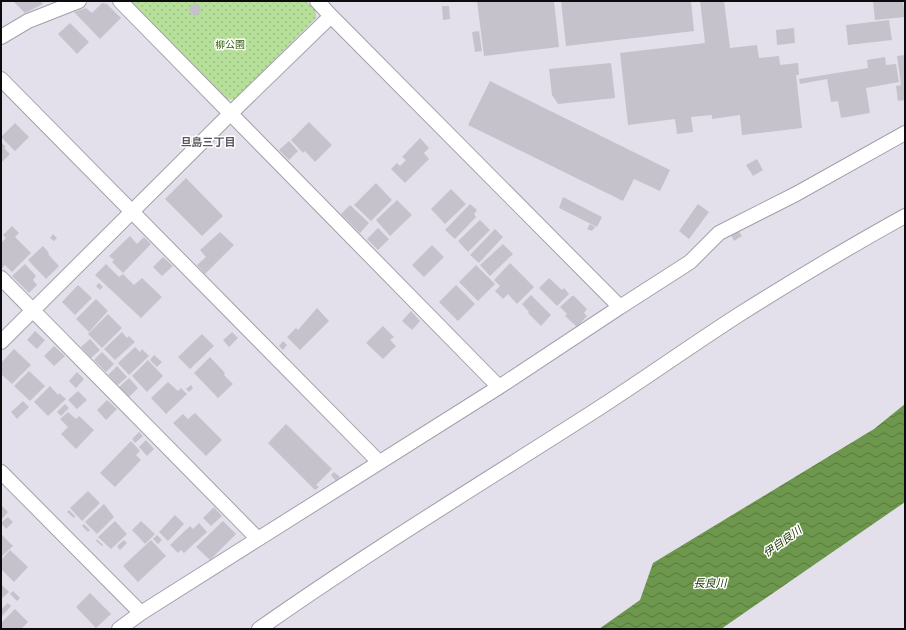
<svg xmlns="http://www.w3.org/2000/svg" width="906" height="630" viewBox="0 0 906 630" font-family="'Golos Text','Noto Sans JP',sans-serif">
<defs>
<pattern id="park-dots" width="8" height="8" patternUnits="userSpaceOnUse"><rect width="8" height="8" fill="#b6df9a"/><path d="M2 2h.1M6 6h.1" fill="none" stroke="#9bbe84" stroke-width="1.8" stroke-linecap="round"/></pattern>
<pattern id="water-waves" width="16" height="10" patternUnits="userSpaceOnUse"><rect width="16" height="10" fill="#6d974c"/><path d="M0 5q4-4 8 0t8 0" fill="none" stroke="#58793e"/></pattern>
</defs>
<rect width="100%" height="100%" fill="#e3e0eb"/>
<!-- park -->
<path fill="url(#park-dots)" d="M128 1H306L316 11V18L235 99 225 100Z"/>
<!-- water -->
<path fill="url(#water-waves)" d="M905 404V502L721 629H599L640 600 653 563 874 429Z"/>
<!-- building -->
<path fill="#c5c2cc" d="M13 1H40L43 4 25 13Z
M477 1H554L559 47 484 56Z
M561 1H691L694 31 566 46Z
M700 1H724L730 48 757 45 759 58 779 56 780 65 798 63 799 75H796L802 128 742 135 740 115 712 119V115L691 117 693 132 677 134 675 119 628 125 620 53 705 43Z
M873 1H903L905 17 875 20Z
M102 3 107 4 121 18 100 39 74 12 86 8 92 13Z
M195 3 202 9 195 17 188 10Z
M442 6H449L450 19 443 20Z
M889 20 892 40 848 45 846 25Z
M70 23 89 42 77 54 58 34Z
M794 28 795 43 777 45 776 30Z
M479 31 482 51 475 52 472 32Z
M905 55V100L898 101 896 86 901 85 897 56Z
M885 57 886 65 896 64 899 82 866 88 870 113 841 118 838 101 831 102 827 79 800 84 799 79 868 68 867 60Z
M611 63 615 98 558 104 552 95 549 69Z
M490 81 670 170 660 191 634 179 623 201 468 125Z
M309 122 332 145 315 162 305 151 303 153 291 140Z
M15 123 29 137 15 151 1 137Z
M420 138 429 148 424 153 429 159 405 183 391 169 397 163 400 166 406 160 402 157Z
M289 141 298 151 289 160 279 150Z
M1 142 6 147 4 148 10 154 1 163Z
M757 159 763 170 753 176 746 165Z
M186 178 223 216 202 236 165 199Z
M376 183 392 200 371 221 354 205Z
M451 189 466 204 445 224 431 209Z
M563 197 602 217 597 227 559 208Z
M397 200 412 215 390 236 376 220Z
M470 204 477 210 474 214 476 217 455 239 445 230Z
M698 204 709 212 689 239 679 231Z
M350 205 369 223 360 233 341 214Z
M480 220 490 230 468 252 458 241Z
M590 224 595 227 592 231 587 229Z
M12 226 19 233 15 237 31 253 12 272 5 265 1 269V243L6 238 3 235Z
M378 228 389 239 378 250 367 239Z
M495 229 503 237 479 263 470 255Z
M737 229 742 236 734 241 730 233Z
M220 232 234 245 205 274 197 265 206 257 200 250Z
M53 234 57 238 54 241 50 238Z
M130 236 137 244 144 237 151 244 123 273 112 262 114 260 109 256Z
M503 244 513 254 490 276 480 265Z
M432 245 444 257 424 277 412 265Z
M43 246 49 253 48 254 59 266 46 279 28 260Z
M163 257 173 266 162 276 153 267Z
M510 263 534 287 517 304 508 294 503 299 495 291 500 286 494 280Z
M25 264 36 276 33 280 37 285 29 293 12 276Z
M106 264 119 277 123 274 134 285 142 278 162 297 141 318 95 275Z
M476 265 495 284 478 301 459 282Z
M549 278 562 290 564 288 569 294 557 306 539 288Z
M99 283 103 287 100 290 96 286Z
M78 285 92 298 75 315 62 302Z
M456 285 475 304 458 321 439 302Z
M531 295 551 315 541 326 528 313 529 312 522 304Z
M572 296H574L587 309 584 313 587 316 577 327 565 316 567 314 560 307Z
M96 299 108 311 89 332 76 319Z
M317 308 329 321 300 350 287 337 296 328 298 330Z
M411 311 420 321 412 330 402 321Z
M108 314 122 328 102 348 88 334Z
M383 326 394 337 390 340 396 346 383 359 366 343Z
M35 331 45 340 37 349 27 340Z
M122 332 127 338 129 336 135 342 115 360 104 349Z
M232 332 238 338 229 347 223 340Z
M202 334 214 346 190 369 178 357Z
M90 339 100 350 91 358 81 347Z
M283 341 287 345 283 350 279 346Z
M54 346 65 356 54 366 44 356Z
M135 347 140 352 142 349 149 356 129 375 118 363Z
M14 349 31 365 12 384 1 374V363Z
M102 352 114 364 106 372 94 360Z
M154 355 162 362 157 367 150 360Z
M210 357 225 373 224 375 233 384 218 398 194 373Z
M148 360 163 376 147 392 132 376Z
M117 366 127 377 118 385 108 375Z
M29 371 45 386 30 401 14 386Z
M77 372 84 379 76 388 69 381Z
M129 378 138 388 129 397 119 387Z
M168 382 178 391 181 388 187 394 166 414 151 398Z
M191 385 193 388 189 392 186 389Z
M50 386 58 395 59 393 66 399 48 416 34 402Z
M78 391 87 400 77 409 68 400Z
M107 400 117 409 106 420 97 410Z
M23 401 29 407 17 419 11 412Z
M65 404 69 408 61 416 57 412Z
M68 412 76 419 79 416 94 430 76 449 61 434 68 427 60 419Z
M195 413 222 440 206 456 173 423 183 414 188 419Z
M286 424 332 469 316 485 319 487 315 490 268 443Z
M139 432 143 436 135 443 132 439Z
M146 440 154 449 147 456 139 447Z
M131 441 140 451 136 455 141 460 115 487 100 473Z
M334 472 340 477 336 481 331 475Z
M88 491 100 503 82 521 70 508Z
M104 504 114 517 97 534 85 522Z
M1 505 8 512 1 520Z
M214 507 222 516 211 526 203 518Z
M69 510 75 516 74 518 67 512Z
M175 515 184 524 168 541 159 532Z
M8 517 13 522 6 529 1 523Z
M115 521 127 534 111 549 98 537Z
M141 521 155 534 145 544 132 530Z
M223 521 236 534 210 560 196 547Z
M199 523 207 532 184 553 181 550 178 553 170 545 190 526 193 529Z
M84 524 90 530 88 532 82 526Z
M1 534 13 546 1 557Z
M157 535 162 540 158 544 153 539Z
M97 539 103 545 102 546 96 541Z
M124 540 127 543 120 550 117 546Z
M151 540 166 556 138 582 123 566Z
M10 550 28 567 14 582 1 569V560Z
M1 584 9 592 1 599Z
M13 591 20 598 17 601 10 594Z
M90 593 111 614 96 628 76 607Z
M8 603 11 606 2 616 1 609Z
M15 609 28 622 21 629H1V623Z"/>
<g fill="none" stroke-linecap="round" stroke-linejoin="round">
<!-- street casing -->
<g stroke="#a3a0aa" stroke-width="16">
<path id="street" d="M120 1 499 387
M317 1 331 16
M1 37 28 21 79 1
M1 79 379 462
M1 278 258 539
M620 307 690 262 719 233 796 194 905 133
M1 342 230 114 331 16 620 307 499 387 258 539 141 613 119 629
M1 472 141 613
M259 629C364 555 474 488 582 419 636 385 687 348 740 314 794 280 849 247 905 216"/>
</g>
<!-- street -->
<use href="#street" stroke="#fff" stroke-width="14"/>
</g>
<g text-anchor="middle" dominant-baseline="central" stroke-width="3" stroke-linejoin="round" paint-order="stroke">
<!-- park labels -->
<g font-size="10" fill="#335905" stroke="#fff">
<text x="230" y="44">柳公園</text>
</g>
<!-- neighbourhood labels -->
<g font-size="11" font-weight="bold" fill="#59565f" stroke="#fff">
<text x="208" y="141">旦島三丁目</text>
</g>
<!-- water labels -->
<g font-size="11" font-style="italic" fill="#213d05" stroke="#fff">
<text transform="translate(782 541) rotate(-36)">伊自良川</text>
<text x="710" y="582">長良川</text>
</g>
</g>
<!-- border -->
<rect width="906" height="630" fill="none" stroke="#0c0b0e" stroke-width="4"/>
</svg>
